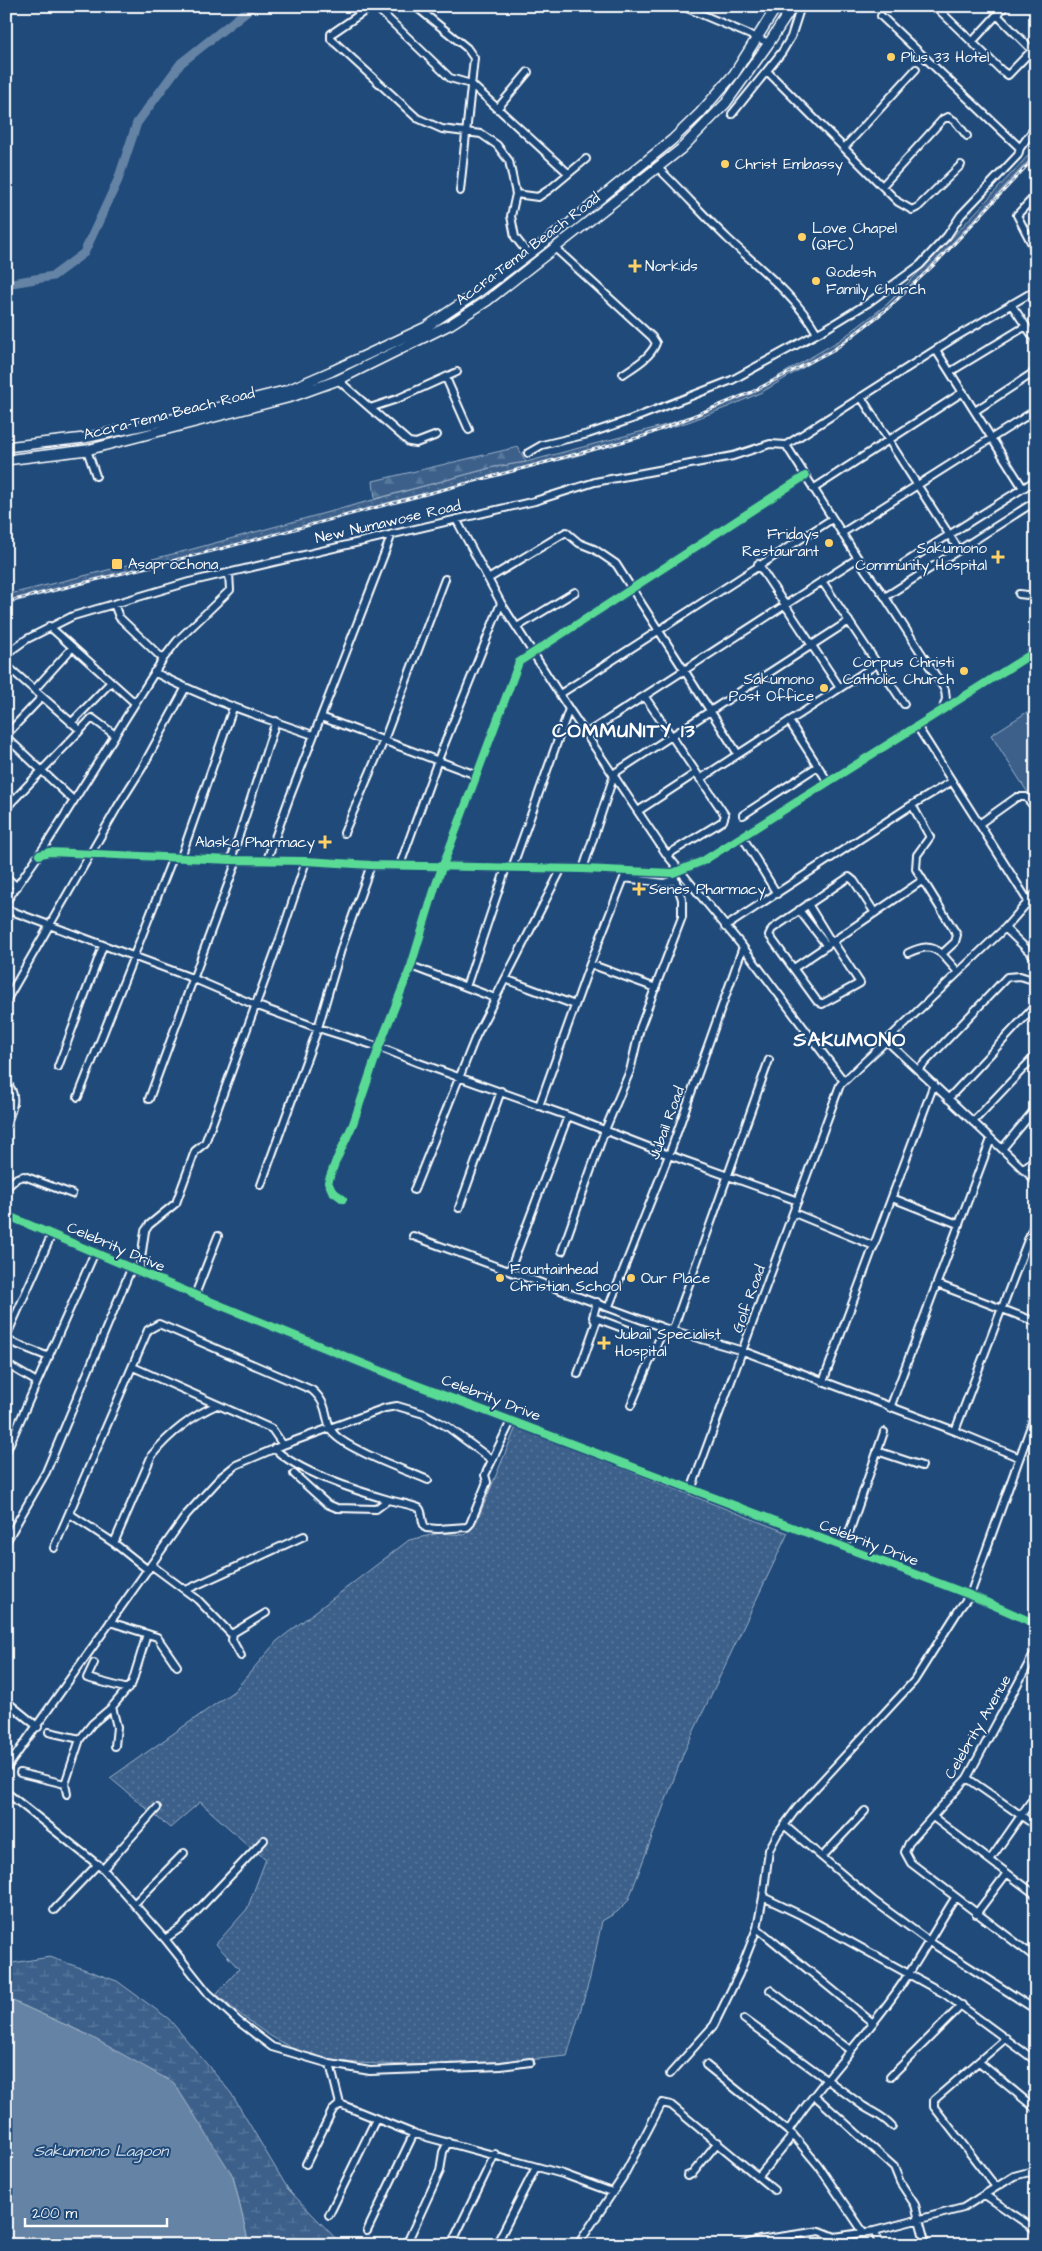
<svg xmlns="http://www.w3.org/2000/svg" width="1042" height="2251" viewBox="0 0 1042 2251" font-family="'Architects Daughter',sans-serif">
<defs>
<pattern id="green-dots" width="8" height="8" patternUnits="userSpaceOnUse" patternTransform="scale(1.25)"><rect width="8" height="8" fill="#3c618b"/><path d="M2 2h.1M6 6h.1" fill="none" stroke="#59799c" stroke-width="1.8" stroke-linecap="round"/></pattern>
<pattern id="forest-firs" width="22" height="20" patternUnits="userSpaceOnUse" patternTransform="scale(1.25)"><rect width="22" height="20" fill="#3c618b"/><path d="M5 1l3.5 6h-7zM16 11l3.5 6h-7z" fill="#59799c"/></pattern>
<pattern id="wetland-marsh" width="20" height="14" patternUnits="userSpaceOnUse" patternTransform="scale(1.25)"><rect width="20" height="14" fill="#3c618b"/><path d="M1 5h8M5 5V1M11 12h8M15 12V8" fill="none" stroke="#59799c"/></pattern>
</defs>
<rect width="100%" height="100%" fill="#1f4a7a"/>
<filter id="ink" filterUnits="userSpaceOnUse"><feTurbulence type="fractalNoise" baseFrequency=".02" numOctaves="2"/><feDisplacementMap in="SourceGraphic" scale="10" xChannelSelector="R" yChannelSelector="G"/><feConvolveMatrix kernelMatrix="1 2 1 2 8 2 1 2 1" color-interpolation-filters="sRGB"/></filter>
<g filter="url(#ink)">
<!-- green -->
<path fill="url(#green-dots)" stroke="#9eb0c5" d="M1036 147V153L910 288 907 286 857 332 821 357 762 392 728 407 688 422 576 456 398 500 243 543 6 604V595L189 550 494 467 526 462 666 425 743 396 784 373 840 340 886 305 935 256Z
M516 1427 788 1533 684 1752 628 1901 617 1912 602 1921 590 1978 567 2056C504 2063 442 2067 380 2064 355 2063 327 2062 304 2053 270 2040 243 2017 216 1994L239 1969 216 1944 247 1909 266 1859 251 1848 200 1802 170 1828 110 1778 234 1691 277 1641 409 1540 440 1533 464 1535 477 1521Z"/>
<!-- forest -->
<path fill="url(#forest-firs)" stroke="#9eb0c5" d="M518 447 526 462 494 467 375 499 373 481Z"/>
<!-- wetland -->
<path fill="url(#wetland-marsh)" stroke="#9eb0c5" d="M50 1957 117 1981 169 2019 231 2093 288 2189 342 2245H249L233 2176 86 2034 6 1998V1964Z"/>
<!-- pitch -->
<path fill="#3c618b" stroke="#9eb0c5" d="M1027 712 1036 726V793L1030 796 991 735Z"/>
<!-- water -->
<path fill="#6583a4" stroke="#a3b5c8" d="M6 1998 86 2034 174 2083 233 2176 249 2245H6Z"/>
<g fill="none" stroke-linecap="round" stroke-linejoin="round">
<!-- river -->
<path stroke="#6583a4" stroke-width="9" d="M6 284 53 276 84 253 118 180 137 123 181 63 253 6"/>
<!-- minor casing -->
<g stroke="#fff" stroke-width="10">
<path id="minor" d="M372 6 331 34V39L417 118 442 129 481 134 497 145 509 161 516 194 511 216 515 237 529 255
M375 6 450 78 471 84 568 173
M415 6 467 48 474 58 460 191
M682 6 769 43
M935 6 972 42
M1005 6 972 42 1002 71 1008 75 1036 46
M997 15 1032 50
M881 16 1020 148
M767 71 898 202 912 210 918 207 961 165
M497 109 528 72
M732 114 782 52 791 37 801 6
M844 148 916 69
M658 168C682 191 704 216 728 239 758 267 796 296 817 333
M883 185 943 119 948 117 955 121 967 136
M516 194 538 197 550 189 586 159
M1036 195 1017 215 1036 252
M555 248 652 337 656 343C651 357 635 366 623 374
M1011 304 1036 341
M936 350 1023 488
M950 372 1026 326
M446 378 469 430
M338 380 409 442 416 443 437 435
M861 397 959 550
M370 408 397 399 457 372
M975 411 1036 371
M786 445 954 338 1036 290
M786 445 866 571 885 597
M87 450 96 476
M528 453 542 445 588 434 632 419 732 380 827 328 868 303 920 265 947 236 961 215 1018 155 1020 148 1036 126
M813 489 963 392
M456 519 501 603 569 709 667 855 743 947 843 1080
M842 533 1036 410
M758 564 840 688
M903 564 1036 480
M488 579 566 532 579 543 594 549 616 564 738 754
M822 581 904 704
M1019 594 1036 596
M114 604 119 617 163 659
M49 626 135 703
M517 627 575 592
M6 654 27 639 73 616 189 582 535 501 595 482 733 456 770 444 786 445
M1030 654 1036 664
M6 665 79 729
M154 672C205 699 259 716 313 735
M34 690 72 648
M560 694 832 519
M645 697 725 815 723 821 667 855
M943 708 946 699 945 690 885 597 1036 501
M321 717 476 775
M789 721 828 782
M71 723 111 682
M917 726 1028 901
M587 733 858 558
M6 735 41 698
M6 737 73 800
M613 774 849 621
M700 779 877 664
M912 805 930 837 917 855 916 869 957 935 955 942 942 954 958 972
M6 808 92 718 115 735
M638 811 696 773
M743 815 818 766
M979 824 1017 797H1026L1036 809
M344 833 384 740 445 579
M742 836 777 894
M39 855 49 852 231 860 306 861 371 865 583 869 673 873 703 861 1036 651
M181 857 233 708
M231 860 276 721
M267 860 289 799 392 534
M400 865 438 760 501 603
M512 868 569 709
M583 869 614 775
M6 877 17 887
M624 878 664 883 675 880
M6 902 49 840 163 659 177 641 230 590 229 573
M808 904 832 943
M6 909 192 978 255 1005 318 1028 379 1047 419 1063 568 1116 669 1155 798 1201
M799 910 827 946
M725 927 912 805 951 782
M1005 928 1036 958
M833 942 860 983 822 1004 817 1001 769 935 772 929 849 877 854 881 875 913
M908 953C921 947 930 944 942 954
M590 964 656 988
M411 966 495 998
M794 968 923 880
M505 979 575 1005
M466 987 506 868
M6 1001 118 806 142 768 185 689
M886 1040 1036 1181
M58 1067 103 946
M918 1070 1007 977 1020 976 1036 981
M6 1082C19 1095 12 1110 6 1125
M78 1097 173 857
M149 1099 237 860
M948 1099 1036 1005
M539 1106 590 964 626 873
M973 1122 1036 1055
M1002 1149 1036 1108
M1023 1170 1036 1157
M261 1185 318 1028 342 946 371 865
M6 1188 17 1178 24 1176 72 1194
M414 1190 476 1036 561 870
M892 1198 958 1224
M343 1199 332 1191 328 1182 335 1163 353 1124 379 1047 411 966 436 884 519 662 805 476
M459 1208 501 1091
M794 1213 874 1246
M6 1215 195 1295 406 1381 760 1515 970 1595 1036 1624
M413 1236 664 1328 743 1351 955 1431 1036 1219
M562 1251 605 1130 630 1071 640 1028 682 917V899L673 873
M510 1270 568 1116
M139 1272 145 1231 149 1225 176 1203 195 1151 205 1143 281 936 306 861
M937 1284 1036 1322
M195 1295 218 1236
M609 1306 669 1155 743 947
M593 1317 628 1330
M673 1329 769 1060
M6 1337 52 1234
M6 1340 49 1357
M6 1364 37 1382
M133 1367 272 1429 283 1445
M578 1374 596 1323 593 1317 597 1302
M823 1382 934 1084
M631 1405 664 1328
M890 1408 991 1139
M955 1431 1018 1457
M274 1448C296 1471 357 1491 389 1500 399 1503 409 1504 419 1508 424 1513 420 1522 426 1528L438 1529 467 1527 470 1524 487 1482 485 1475 511 1421
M877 1451 922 1466
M6 1452 95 1252
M294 1474 327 1504 337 1508 376 1509 388 1500
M691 1490 840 1085 1005 928 1036 893
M70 1514 114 1543 148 1570
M6 1542 46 1472 131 1269
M114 1543 152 1455C169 1434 193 1415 217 1405
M844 1547 884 1432
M54 1548 148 1330 159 1324 312 1390C331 1406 323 1421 334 1434 347 1449 407 1471 428 1480
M151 1565 197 1599 230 1633H233L266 1613
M186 1590 304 1536
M110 1622 157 1637 177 1666
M233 1633 232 1640 241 1656
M1036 1650 967 1778 909 1843 905 1852 911 1863 1036 1958
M94 1663 87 1678 128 1689
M6 1701 38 1727
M112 1707 117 1727 115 1746
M49 1732 80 1739
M6 1769 187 1514 221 1477 236 1465 283 1445 385 1408 397 1406 424 1414 448 1427 492 1460
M20 1773 65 1784
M967 1778 1036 1826
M6 1792 103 1869 165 1939 208 1993 238 2021 272 2047 330 2064 370 2071 501 2066 530 2062
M67 1794 65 1784 80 1739 92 1724 112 1707 132 1683 147 1634
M933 1817 1036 1895
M784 1825 874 1901 930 1942 1036 2010
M822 1857 865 1811
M990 1860 1036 1794
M103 1869 157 1808
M763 1897 805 1917 945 1994 1036 2061
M135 1903 184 1853
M54 1910 98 1864
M976 1914 1007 1873
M757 1928 873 2023
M165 1939 182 1927 264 1840
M770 1990 850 2050
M744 2019 863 2106C875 2114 882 2115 892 2126
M979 2062 1036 2109
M330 2064 340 2104 412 2133 563 2174 612 2192
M706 2065 793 2135 818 2165 864 2233
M670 2074 714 2025 739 1974 757 1928 763 1897 769 1850 777 1835 797 1808 914 1681 960 1608 970 1595 1036 1412
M890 2077 962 2005
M814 2095 894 2167 900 2182 915 2205 926 2245
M788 2131C819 2084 859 2044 892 1998 916 1966 934 1931 955 1898
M306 2164 332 2111 340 2104
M687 2176 692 2174 718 2142
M759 2176 793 2135
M996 2187 934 2107V2100L1006 2038
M985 2195 1036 2230
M329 2215 376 2119
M367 2231 414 2133
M874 2231 880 2245
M835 2237 874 2231 963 2208 1014 2176 1029 2172 1036 2176
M581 2240 623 2177 662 2103 671 2105 774 2190
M406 2245 440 2171 443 2152 448 2142
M451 2245 495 2154
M496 2245 536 2167
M742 2245 759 2240 820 2231 835 2237 844 2245"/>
</g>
<!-- major casing -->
<g stroke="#fff" stroke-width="12">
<path id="major" d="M6 447 84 438 168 420 288 390 332 371 426 327 480 291 570 223 672 140 700 113 734 74 777 6
M6 460 87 450 291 397 338 380 451 324 487 301 681 149 726 103 769 43 793 6"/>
</g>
<!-- minor -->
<use href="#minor" stroke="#1f4a7a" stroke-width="6"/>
<!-- major -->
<use href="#major" stroke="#1f4a7a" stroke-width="9"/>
<!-- rail casing -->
<g stroke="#fff" stroke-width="3">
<path id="rail" d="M6 602 220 549 644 436 752 392 835 349 886 310 937 262 1036 156"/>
</g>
<!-- rail -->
<use href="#rail" stroke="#1f4a7a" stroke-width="1" stroke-dasharray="4" stroke-linecap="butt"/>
<!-- cycleway casing -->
<g stroke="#1f4a7a" stroke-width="11">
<path id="cycleway" d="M39 855 49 852 231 860 306 861 371 865 583 869 673 873 703 861 1036 651
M343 1199 332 1191 328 1182 335 1163 353 1124 379 1047 411 966 436 884 519 662 805 476
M6 1215 195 1295 406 1381 760 1515 970 1595 1036 1624"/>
</g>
<!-- cycleway -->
<use href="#cycleway" stroke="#5adb95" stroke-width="8"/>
</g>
</g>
<!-- markers -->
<g fill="#ffd166" stroke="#1f4a7a" stroke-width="2">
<circle cx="891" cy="57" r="5"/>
<circle cx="725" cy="164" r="5"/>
<circle cx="802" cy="237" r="5"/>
<path d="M632.5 258.5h5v5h5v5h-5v5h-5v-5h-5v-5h5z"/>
<circle cx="816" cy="281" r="5"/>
<circle cx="829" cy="543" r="5"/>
<path d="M995.5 549.5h5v5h5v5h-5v5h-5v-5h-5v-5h5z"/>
<rect x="111" y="558" width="12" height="12" rx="2.5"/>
<circle cx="964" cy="671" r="5"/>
<circle cx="824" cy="688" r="5"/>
<path d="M322.5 834.5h5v5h5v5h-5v5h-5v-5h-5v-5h5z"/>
<path d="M636.5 881.5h5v5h5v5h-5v5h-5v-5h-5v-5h5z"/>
<circle cx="500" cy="1278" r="5"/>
<circle cx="631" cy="1278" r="5"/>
<path d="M601.5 1335.5h5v5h5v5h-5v5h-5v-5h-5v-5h5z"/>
</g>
<g text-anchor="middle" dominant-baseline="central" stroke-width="4" stroke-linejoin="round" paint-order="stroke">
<!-- poi labels -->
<g font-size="15" fill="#fff" stroke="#1f4a7a" text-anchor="start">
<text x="901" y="57">Plus 33 Hotel</text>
<text x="735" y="164">Christ Embassy</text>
<text x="812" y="228">Love Chapel<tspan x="812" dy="17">(QFC)</tspan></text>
<text x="645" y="266">Norkids</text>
<text x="826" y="272">Qodesh<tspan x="826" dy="17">Family Church</tspan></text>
<text x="819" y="534" text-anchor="end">Fridays<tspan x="819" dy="17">Restaurant</tspan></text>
<text x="987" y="548" text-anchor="end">Sakumono<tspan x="987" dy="17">Community Hospital</tspan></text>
<text x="128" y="564">Asaprochona</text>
<text x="954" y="662" text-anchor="end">Corpus Christi<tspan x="954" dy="17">Catholic Church</tspan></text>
<text x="814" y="679" text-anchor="end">Sakumono<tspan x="814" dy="17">Post Office</tspan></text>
<text x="315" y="842" text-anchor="end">Alaska Pharmacy</text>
<text x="649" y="889">Senes Pharmacy</text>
<text x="510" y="1269">Fountainhead<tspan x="510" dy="17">Christian School</tspan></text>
<text x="641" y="1278">Our Place</text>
<text x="615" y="1334">Jubail Specialist<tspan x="615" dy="17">Hospital</tspan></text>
</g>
<!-- street labels -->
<g font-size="15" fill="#fff" stroke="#1f4a7a">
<text transform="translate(528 249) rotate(-37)">Accra-Tema Beach Road</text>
<text transform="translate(169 414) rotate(-14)">Accra-Tema Beach Road</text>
<text transform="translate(388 522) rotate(-13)">New Numawose Road</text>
<text transform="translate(667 1123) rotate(-70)">Jubail Road</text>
<text transform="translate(116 1247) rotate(23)">Celebrity Drive</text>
<text transform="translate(749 1299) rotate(-70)">Golf Road</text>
<text transform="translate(491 1398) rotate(21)">Celebrity Drive</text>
<text transform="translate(869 1543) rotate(21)">Celebrity Drive</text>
<text transform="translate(978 1727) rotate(-60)">Celebrity Avenue</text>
</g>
<!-- water labels -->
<g font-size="16" font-style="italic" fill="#d8e0e8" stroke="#1f4a7a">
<text x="101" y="2151">Sakumono Lagoon</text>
</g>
<!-- district labels -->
<g font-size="20" font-weight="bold" letter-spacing="1" fill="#fff" stroke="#1f4a7a">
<text x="624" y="731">COMMUNITY 13</text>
<text x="850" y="1040">SAKUMONO</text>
</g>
</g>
<!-- margin -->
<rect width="1042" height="2251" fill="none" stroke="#1f4a7a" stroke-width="25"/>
<rect x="12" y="12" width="1017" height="2226" fill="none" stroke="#fff" stroke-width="2" filter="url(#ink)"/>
<!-- scale -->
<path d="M25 2218v8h142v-8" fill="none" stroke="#ffffff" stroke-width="2.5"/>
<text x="32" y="2218" font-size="15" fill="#ffffff" stroke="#1f4a7a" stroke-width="4" paint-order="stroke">200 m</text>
</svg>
